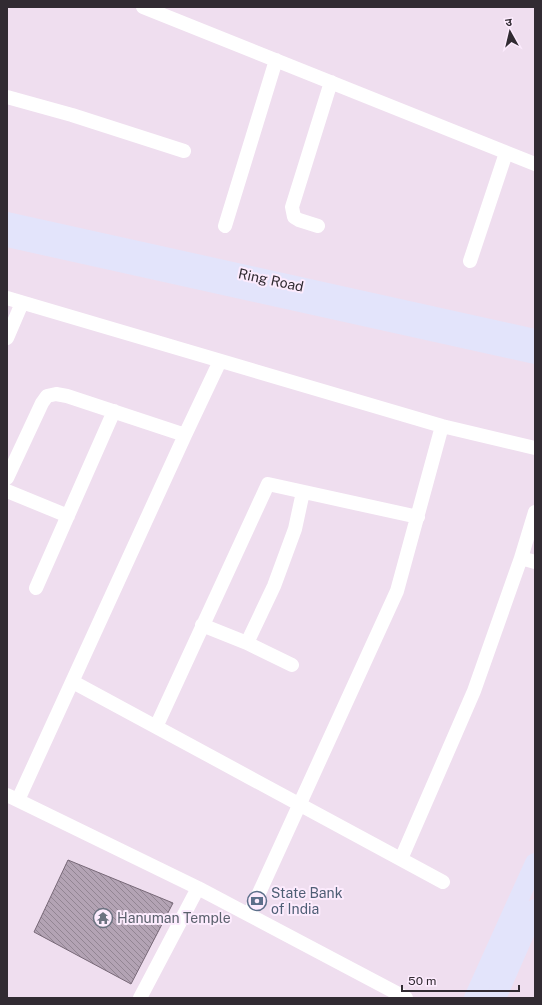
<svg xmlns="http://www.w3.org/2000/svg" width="542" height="1005" viewBox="0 0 542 1005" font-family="'Public Sans','Noto Sans Devanagari',sans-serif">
<defs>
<pattern id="building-back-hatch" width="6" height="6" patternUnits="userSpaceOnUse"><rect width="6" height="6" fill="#b3a3b4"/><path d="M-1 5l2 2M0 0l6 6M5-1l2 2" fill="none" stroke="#928593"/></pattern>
</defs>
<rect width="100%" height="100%" fill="#efdeef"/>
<!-- building -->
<path fill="url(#building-back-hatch)" stroke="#776877" d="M68 860 173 903 131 984 34 932Z"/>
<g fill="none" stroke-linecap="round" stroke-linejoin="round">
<!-- street -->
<path stroke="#fff" stroke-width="14" d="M143 7 535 164
M7 97 72 115 184 151
M225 226 276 60
M318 226 299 220 294 217 292 207 331 82
M470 261 506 153
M7 298 442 426 535 448
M7 338 22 303
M7 478 42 403 47 396 56 394 67 396 185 435
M7 491 68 516
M521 558 535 562
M36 588 114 411
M202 625 247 643 274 586 295 529 303 492
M247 643 292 665
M73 682 443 882
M156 727 268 484 418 517
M7 795 198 888 406 998
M18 800 185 435 220 361
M401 859 474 691 521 558 535 512
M249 915 397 591 442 426
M140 998 198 888"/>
<!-- secondary -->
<path stroke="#e3e4fb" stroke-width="20" d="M7 222 535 339
M7 237 535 354
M474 998 535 863
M496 998 535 909"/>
</g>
<!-- icons -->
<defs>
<g id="bank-ring" transform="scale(1)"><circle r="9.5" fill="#fcebfd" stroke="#5c6f8a" stroke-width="1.5"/><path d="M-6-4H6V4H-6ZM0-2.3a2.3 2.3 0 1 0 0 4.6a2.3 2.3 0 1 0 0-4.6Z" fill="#5c6f8a"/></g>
<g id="temple-ring" transform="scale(1)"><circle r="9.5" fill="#fcebfd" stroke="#6b7280" stroke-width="1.5"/><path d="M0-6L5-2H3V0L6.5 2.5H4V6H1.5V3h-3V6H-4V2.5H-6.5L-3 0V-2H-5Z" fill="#6b7280"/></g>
</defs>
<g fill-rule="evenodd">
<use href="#bank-ring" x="257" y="901"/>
<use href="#temple-ring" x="103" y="918"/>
</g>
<g text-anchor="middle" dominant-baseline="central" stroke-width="4" stroke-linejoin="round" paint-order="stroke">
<!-- street labels -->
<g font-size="14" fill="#312b32" stroke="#fcebfd">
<text transform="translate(271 280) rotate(12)">Ring Road</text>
</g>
<!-- service labels -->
<g font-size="14" fill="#4e5e75" stroke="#fcebfd" text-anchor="start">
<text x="271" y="893">State Bank<tspan x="271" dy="16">of India</tspan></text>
</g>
<!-- worship labels -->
<g font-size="14" fill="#5b616d" stroke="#fcebfd" text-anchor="start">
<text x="117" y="918">Hanuman Temple</text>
</g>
</g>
<!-- border -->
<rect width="542" height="1005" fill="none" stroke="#312b32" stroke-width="16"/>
<!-- north arrow -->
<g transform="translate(510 32) rotate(352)" stroke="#fcebfd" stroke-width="3" paint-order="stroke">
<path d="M0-3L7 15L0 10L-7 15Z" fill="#312b32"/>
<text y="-6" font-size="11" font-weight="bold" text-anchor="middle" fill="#312b32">उ</text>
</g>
<!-- scale -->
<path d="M402 985v6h117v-6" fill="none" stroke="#312b32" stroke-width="2"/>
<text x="408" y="985" font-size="12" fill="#312b32" stroke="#fcebfd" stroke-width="3" paint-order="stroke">50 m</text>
</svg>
